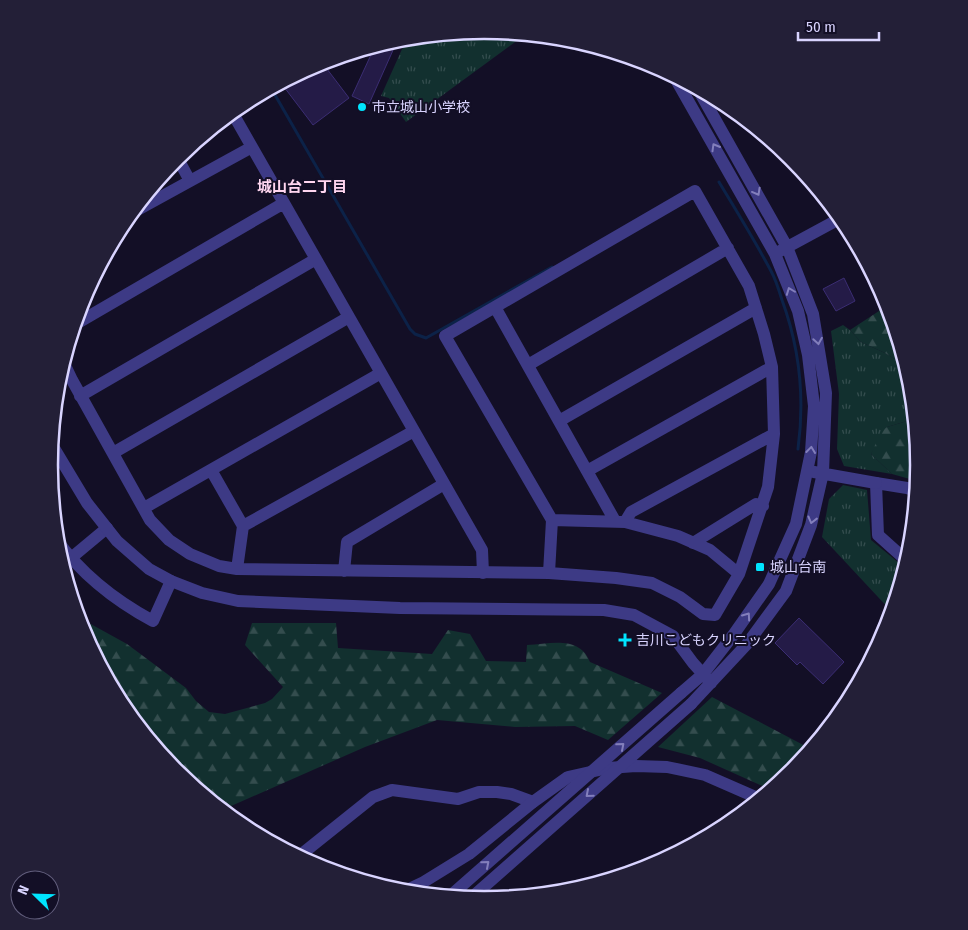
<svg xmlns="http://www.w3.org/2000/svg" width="968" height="930" viewBox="0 0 968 930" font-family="'Fira Sans Condensed','Noto Sans JP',sans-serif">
<defs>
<pattern id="grass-tufts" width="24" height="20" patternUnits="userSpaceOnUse" patternTransform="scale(1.25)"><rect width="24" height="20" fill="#12302f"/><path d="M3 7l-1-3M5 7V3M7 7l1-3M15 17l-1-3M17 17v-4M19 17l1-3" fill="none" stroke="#344d4e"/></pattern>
<pattern id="forest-firs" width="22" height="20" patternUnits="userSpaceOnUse" patternTransform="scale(1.25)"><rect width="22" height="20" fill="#12302f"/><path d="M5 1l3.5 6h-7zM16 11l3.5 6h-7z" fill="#344d4e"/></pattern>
</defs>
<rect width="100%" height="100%" fill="#130f26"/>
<!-- grass -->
<path fill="url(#grass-tufts)" d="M484 30 526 34 406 122 389 98 381 96 407 38Z
M843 325 850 330 861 342 885 353 907 367 911 380 914 419 887 427 871 454 892 474 844 466 837 449 839 394 831 331Z
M843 485 867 490 871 540 905 568 892 612 822 537 829 499Z"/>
<!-- forest -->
<path fill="url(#forest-firs)" d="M885 297 886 299 907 367 885 353 861 342 850 330 879 311Z
M914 419 919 465 917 481 892 474 871 454 881 432 887 427Z
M78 617 127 644 186 688 196 701 209 712 225 714 265 703 272 699 283 687 245 645 252 623H336L338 648 432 654 448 630 470 634 486 661 526 662 527 645C551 644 579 635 590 662L662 693 608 740 575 726 515 727 437 720 365 747 222 810 176 772 122 706 82 631Z
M712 697 811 749 791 773 771 790 700 758 658 747Z"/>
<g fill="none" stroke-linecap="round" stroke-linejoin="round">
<!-- stream -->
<path stroke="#0c2248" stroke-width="3" d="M271 88 410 329 415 334 426 338 552 267
M719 182C737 212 755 241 771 271 776 280 779 290 782 300 800 349 805 397 798 449
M917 473 918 471"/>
</g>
<!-- building -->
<path fill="#241b47" stroke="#3b2d73" d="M398 39 369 104 352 96 375 46Z
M342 56 327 69 349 98 313 125 281 83 318 63Z
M844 278 855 301 836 311 823 289Z
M799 618 844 662 823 684 800 662 797 665 775 643Z"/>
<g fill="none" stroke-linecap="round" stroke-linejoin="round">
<!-- minor -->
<path stroke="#3d3a85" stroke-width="12" d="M232 112 482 550 483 573
M177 157 190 181
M130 214 252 147
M495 307 615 521
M74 325 284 203
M63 361 72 380 150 520 169 540 190 554 219 566 237 569 549 573 616 578 652 583 680 597 703 614 715 615 739 574 768 487 774 434 772 367 764 334 749 286 695 191 445 336 552 520 549 573
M528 365 728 248
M80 396 316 259
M559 421 756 308
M113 453 349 317
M211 470 243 526 237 569
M587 471 772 367
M144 508 381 373
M552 520 625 522 678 536 710 550 739 574
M625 522 631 512 774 434
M243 526 414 431
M56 539C82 575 114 600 153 621L171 581
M693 543 756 504 763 506
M71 558 107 528
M907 561 878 535 876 483 907 488 916 491
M344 571 347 542 444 484
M298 857 373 797 392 790 458 799 479 792H497L511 794 533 802"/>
<!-- tertiary -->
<path stroke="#3d3a85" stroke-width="12" d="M674 76 775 254 798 311 808 355 814 406 811 452 796 524 769 584 734 634 703 674 681 693
M780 251 841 218
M51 443 87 503 117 541 149 569 171 581 202 593 238 601 400 608 604 610 634 615 673 636 693 663 711 683
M814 472 876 483
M691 704 747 644 786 591 811 525 823 473 826 393 813 314 787 247 698 89
M403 892 422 883 469 854 533 802 568 777 608 768 636 766 667 767 705 775 760 799"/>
<!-- tertiary-bridge -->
<path stroke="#3d3a85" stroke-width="12" d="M449 897 681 693
M470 899 691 704"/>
</g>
<!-- one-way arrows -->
<defs><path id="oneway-chevron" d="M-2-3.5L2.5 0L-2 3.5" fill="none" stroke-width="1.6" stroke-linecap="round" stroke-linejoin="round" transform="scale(1.25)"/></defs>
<g stroke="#837fbc">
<use href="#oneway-chevron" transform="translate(715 147) rotate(-120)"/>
<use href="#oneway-chevron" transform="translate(757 192) rotate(61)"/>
<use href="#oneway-chevron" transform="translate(790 291) rotate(-111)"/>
<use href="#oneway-chevron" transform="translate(818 341) rotate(81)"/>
<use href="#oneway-chevron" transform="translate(811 450) rotate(-83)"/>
<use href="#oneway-chevron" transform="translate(812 520) rotate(104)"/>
<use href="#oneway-chevron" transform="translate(747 616) rotate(-55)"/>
<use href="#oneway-chevron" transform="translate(621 746) rotate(-41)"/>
<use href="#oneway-chevron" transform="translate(589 794) rotate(139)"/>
<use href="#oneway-chevron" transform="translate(486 864) rotate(-41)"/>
</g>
<!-- markers -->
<g fill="#00e5ff" stroke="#130f26" stroke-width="2">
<circle cx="362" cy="107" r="5"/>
<rect x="755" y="562" width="10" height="10" rx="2.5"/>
<path d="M622.5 632.5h5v5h5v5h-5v5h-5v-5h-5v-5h5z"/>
</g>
<g text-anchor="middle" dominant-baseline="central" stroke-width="4" stroke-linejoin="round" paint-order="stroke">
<!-- poi labels -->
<g font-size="14" fill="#d9d4ff" stroke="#130f26" text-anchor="start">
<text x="372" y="107">市立城山小学校</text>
<text x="770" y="567">城山台南</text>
<text x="636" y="640">吉川こどもクリニック</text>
</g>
<!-- neighbourhood labels -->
<g font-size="15" font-weight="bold" fill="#ffd6f0" stroke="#130f26">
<text x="302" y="187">城山台二丁目</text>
</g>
</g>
<!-- crop -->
<path d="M0 0H968V930H0ZM58 465a426 426 0 1 1 852 0a426 426 0 1 1-852 0Z" fill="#231f37" fill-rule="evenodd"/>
<path fill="none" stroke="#d9d4ff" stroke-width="2.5" d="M58 465a426 426 0 1 1 852 0a426 426 0 1 1-852 0Z"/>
<!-- north arrow -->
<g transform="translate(35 895) rotate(293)"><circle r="24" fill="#130f26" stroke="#625e7d"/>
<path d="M0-4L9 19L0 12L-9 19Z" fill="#00e5ff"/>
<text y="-8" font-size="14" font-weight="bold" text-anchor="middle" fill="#d9d4ff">N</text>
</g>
<!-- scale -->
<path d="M798 32v8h81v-8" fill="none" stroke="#d9d4ff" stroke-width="2.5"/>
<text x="806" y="32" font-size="15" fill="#d9d4ff" stroke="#130f26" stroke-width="4" paint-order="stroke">50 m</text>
</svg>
